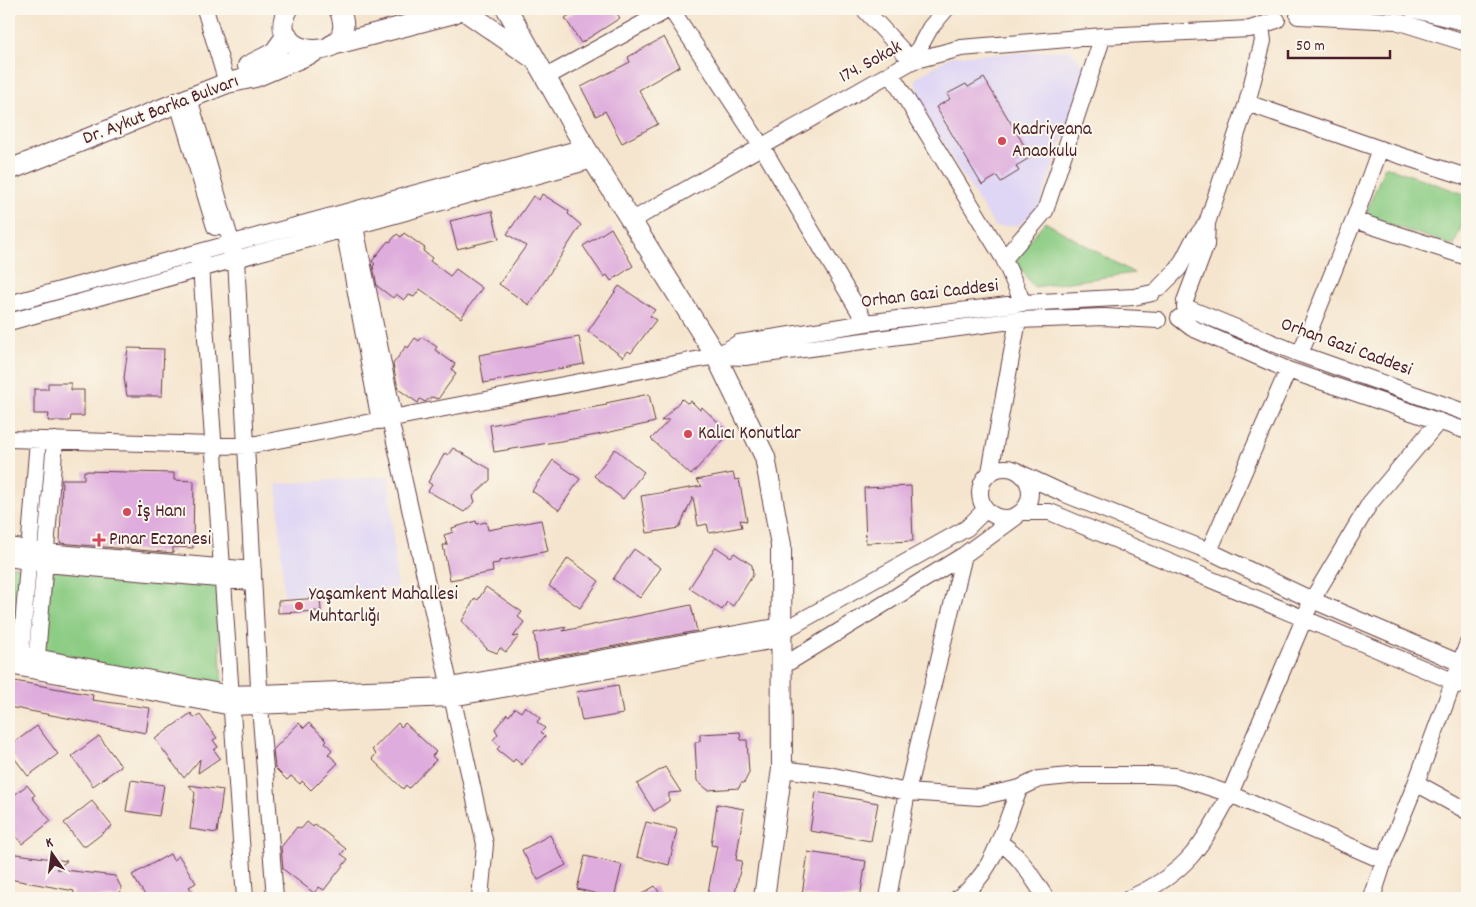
<svg xmlns="http://www.w3.org/2000/svg" width="1476" height="907" viewBox="0 0 1476 907" font-family="Dekko,sans-serif">
<rect width="100%" height="100%" fill="#fbf7ec"/>
<filter id="ink" filterUnits="userSpaceOnUse"><feTurbulence type="fractalNoise" baseFrequency=".02" numOctaves="2"/><feDisplacementMap in="SourceGraphic" scale="10" xChannelSelector="R" yChannelSelector="G"/><feConvolveMatrix kernelMatrix="1 2 1 2 8 2 1 2 1" color-interpolation-filters="sRGB"/></filter>
<filter id="wash" filterUnits="userSpaceOnUse"><feTurbulence type="fractalNoise" baseFrequency=".0096" numOctaves="4" result="noise"/><feDisplacementMap in="SourceGraphic" scale="20" xChannelSelector="R" yChannelSelector="G"/><feGaussianBlur stdDeviation="1.12" result="paint"/><feColorMatrix in="noise" values="0 0 0 0 0 0 0 0 0 0 0 0 0 0 0 0 0 1.4 0 .05"/><feComposite in="paint" operator="in"/></filter>
<g filter="url(#wash)">
<rect width="100%" height="100%" fill="#f5e5ce"/>
<!-- built -->
<path fill="#dfd5f5" d="M1070 50 1088 70 1039 206 1019 225 995 227 920 107 915 79 951 56Z
M389 476 397 588 284 596 277 484Z"/>
<!-- green -->
<path fill="#8ccc84" stroke="#6b7658" d="M1385 166 1467 195V210L1454 246 1365 216Z
M1045 222 1134 273 1034 287 1013 259Z
M9 566 24 568 16 650 9 649Z
M48 570 217 582 222 689 41 656Z"/>
<g id="blocks">
<!-- building -->
<path fill="#dfaddd" d="M579 9H614L620 18 581 43 565 18Z
M664 37 680 66 639 90 658 124 622 143 605 111 596 116 581 87 630 62 628 57Z
M984 78 1031 157 1016 166 1019 171 1001 182 997 176 982 185 936 107 950 99 947 94 966 84 968 87Z
M542 194 569 211 568 214 581 225 529 305 499 284 526 246 507 234 533 196 539 200Z
M492 211 499 239 457 249 450 221Z
M611 228 633 266 611 281 607 275 604 277 583 246Z
M404 233 425 248 423 251 432 258 430 261 450 276 456 269 482 288 461 318 420 289 414 297 409 295 404 300 396 294 393 298 377 286 373 266 375 264 372 261 388 241 390 242 397 234 401 237Z
M619 286 655 310 650 316 656 320 631 353 628 351 623 357 588 331Z
M422 337 437 347 435 350 438 352 455 364 452 369 456 374 438 399 432 397 425 402 420 399 418 403 398 389 393 364 406 346 408 348 415 338 419 341Z
M579 337 584 364 484 383 479 355Z
M128 348 164 349 162 396H127L124 378Z
M48 383H71V390H84V416H71L70 421H48L49 414H34V389H48Z
M649 394 655 422 597 435 494 452 490 425 607 405 606 403Z
M682 399 687 403 691 401 700 410 702 407 726 430 722 434 725 438 691 475 651 439 670 419 661 421Z
M453 448 490 469V480L473 496 475 502 464 512 428 491 432 485 428 482 445 453 448 455Z
M615 449 644 472 623 499 594 476Z
M553 460 580 479 559 510 532 491Z
M84 471 174 473V480L194 481 193 548 173 547V553L60 543 62 479H84Z
M733 473 735 480 739 479 747 521 740 520 742 527 709 533 707 524 698 526 693 497 679 528 647 533 641 496 702 486 696 480Z
M911 486 913 541 866 543 864 488Z
M541 520 548 551 499 561V563L492 564 493 572 450 580 443 545H447L444 535 453 532 452 528 476 521 477 524 486 522 488 530Z
M716 547 731 557 734 553 752 565 753 575 733 606 727 602 722 610 689 588Z
M634 549 661 568 640 598 613 579Z
M568 558 599 581 580 608 549 586Z
M486 587 522 612 518 617 524 622 513 637 519 636 506 652 500 648 497 653 487 649 462 621 475 598 478 600Z
M320 598 321 611 278 613V601Z
M691 605 697 631 538 660 534 633 566 627 563 631Z
M9 680 93 695 92 700 150 708 146 733 9 707Z
M618 685 623 714 582 721 576 692Z
M525 706 540 718 537 722 545 728 541 732 545 736 522 765 515 759 513 762 497 749 500 746 493 740 498 734 495 729 507 714 509 716 515 708 521 712Z
M191 713 194 718 200 715 217 738 213 740 218 747 214 750 220 758 198 773 200 759 184 778 155 739Z
M299 723 304 728 309 723 327 740 325 742 332 750 328 754 338 763 311 790 302 781 300 784 291 776 287 780 275 768 273 750Z
M398 723 401 727 405 723 436 752 432 756 436 760 409 788 406 785 403 789 372 759 376 754 372 750Z
M37 726 58 754 28 776 9 751V746Z
M740 732 741 740H747L749 773 744 783H741L739 788 708 790 697 781 695 742 700 741V734Z
M99 736 121 766 93 786 72 756Z
M665 767 681 792 669 793V801L654 811 637 784Z
M131 780 164 785 159 816 126 811Z
M27 785 35 795 32 797 51 821 22 844 9 827V799Z
M189 785 223 790 217 833 190 829 195 793Z
M816 792 878 803 871 841 810 831Z
M92 801 112 826 86 846H82L64 823Z
M717 804 744 809 736 860 742 861 734 898 707 897 717 846 711 845Z
M307 822 313 827 315 824 346 849 341 854 348 859 324 890 319 887 314 893 283 869 281 847 297 827 301 829Z
M646 822 677 829 669 865 637 857Z
M550 835 566 865 538 880 522 850Z
M808 852 866 861 860 898H823L802 895Z
M9 853 67 861 56 869 115 876 121 887 120 898H73L74 891 9 879Z
M170 854 173 860 179 856 196 883 189 887 193 892 183 898H147L132 875Z
M585 856 622 865 614 898 577 889Z
M655 886 663 898H635Z"/>
</g>
</g>
<g filter="url(#ink)">
<use href="#blocks" fill-opacity="0" stroke="#643d43" stroke-width="1"/>
<g fill="none" stroke-linecap="round" stroke-linejoin="round">
<!-- minor casing -->
<g stroke="#643d43" stroke-width="18">
<path id="minor" d="M205 9 227 83
M671 9 762 147 866 323
M864 9 912 61 930 28 946 9
M1411 9 1467 23
M1298 16 1396 21 1467 43
M891 74 1004 259 1023 303
M546 77 669 9
M189 98 236 259 260 706 275 898
M178 103 215 227
M1247 103 1380 149 1354 220 1300 354
M1380 149 1467 177
M353 217 394 418
M342 218 380 421
M1354 220 1467 257
M631 221 912 61 961 48 1103 36 1250 29 1277 20
M1207 223 1247 103 1263 41 1261 26
M200 252 245 898
M1004 259 1045 211 1103 36
M1160 287 1179 268 1193 241 1207 223 1206 245 1185 301
M9 304 585 147
M1185 307 1300 354 1467 413
M1179 318 1192 328 1288 370 1467 431
M9 322 593 160
M716 356 739 343 866 323 1023 303 1134 297 1152 293
M390 419 485 844 480 898
M9 439 246 446 716 356 745 357 1018 320 1104 317 1158 320
M980 493a25 25 0 1 1 50 0a25 25 0 1 1-50 0Z
M990 472 1018 320
M1022 474 1065 494 1209 551 1312 600 1467 666
M1023 512H1050L1467 687
M9 546 46 552 253 570
M1209 551 1288 370
M9 558 45 564 253 582
M781 632 967 528 985 510
M9 652 231 694 259 693 450 686 781 626
M20 664 38 440
M9 666 232 707 452 698 781 639
M781 667 964 555 1016 517
M36 668 55 440
M782 769 829 775 907 792 979 797 1020 788
M1416 783 1467 811
M999 843C1020 853 1033 880 1046 898
M888 898 907 792 964 555
M958 898C996 872 1002 828 1020 788L1039 779 1079 775H1152L1175 776 1230 794 1312 600 1370 503 1439 421
M1130 898C1187 873 1202 846 1230 794L1384 861
M1372 898 1384 861 1416 783 1467 645"/>
</g>
<!-- major casing -->
<g stroke="#643d43" stroke-width="22">
<path id="major" d="M288 9C261 61 365 66 339 9
M507 9 585 147 716 356 765 457 781 545 782 769 764 898
M468 13 530 56
M332 45 454 13
M248 66 274 53 287 35
M9 170 227 83 255 77 314 52"/>
</g>
<!-- minor -->
<use href="#minor" stroke="#fff" stroke-width="16"/>
<!-- major -->
<use href="#major" stroke="#fff" stroke-width="20"/>
</g>
</g>
<!-- markers -->
<g fill="#d1495b" stroke="#fbf7ec" stroke-width="2">
<circle cx="1002" cy="141" r="5"/>
<circle cx="688" cy="434" r="5"/>
<circle cx="127" cy="512" r="5"/>
<path d="M96.5 532.5h5v5h5v5h-5v5h-5v-5h-5v-5h5z"/>
<circle cx="299" cy="606" r="5"/>
</g>
<g text-anchor="middle" dominant-baseline="central" stroke-width="4" stroke-linejoin="round" paint-order="stroke">
<!-- street labels -->
<g font-size="19" fill="#4a1f2b" stroke="#fbf7ec">
<text transform="translate(871 63) rotate(-29)">174. Sokak</text>
<text transform="translate(161 111) rotate(-21)">Dr. Aykut Barka Bulvarı</text>
<text transform="translate(930 295) rotate(-7)">Orhan Gazi Caddesi</text>
<text transform="translate(1346 348) rotate(20)">Orhan Gazi Caddesi</text>
</g>
<!-- poi labels -->
<g font-size="19" fill="#4a1f2b" stroke="#fbf7ec" text-anchor="start">
<text x="1012" y="130">Kadriyeana<tspan x="1012" dy="22">Anaokulu</tspan></text>
<text x="698" y="434">Kalıcı Konutlar</text>
<text x="137" y="512">İş Hanı</text>
<text x="109" y="540">Pınar Eczanesi</text>
<text x="309" y="595">Yaşamkent Mahallesi<tspan x="309" dy="22">Muhtarlığı</tspan></text>
</g>
</g>
<!-- margin -->
<rect width="1476" height="907" fill="none" stroke="#fbf7ec" stroke-width="30"/>
<!-- north arrow -->
<g transform="translate(52 854) rotate(346)" stroke="#fbf7ec" stroke-width="4" paint-order="stroke">
<path d="M0-4L9 19L0 12L-9 19Z" fill="#4a1f2b"/>
<text y="-8" font-size="14" font-weight="bold" text-anchor="middle" fill="#4a1f2b">K</text>
</g>
<!-- scale -->
<path d="M1288 50v8h102v-8" fill="none" stroke="#4a1f2b" stroke-width="2.5"/>
<text x="1296" y="50" font-size="15" fill="#4a1f2b" stroke="#fbf7ec" stroke-width="4" paint-order="stroke">50 m</text>
</svg>
